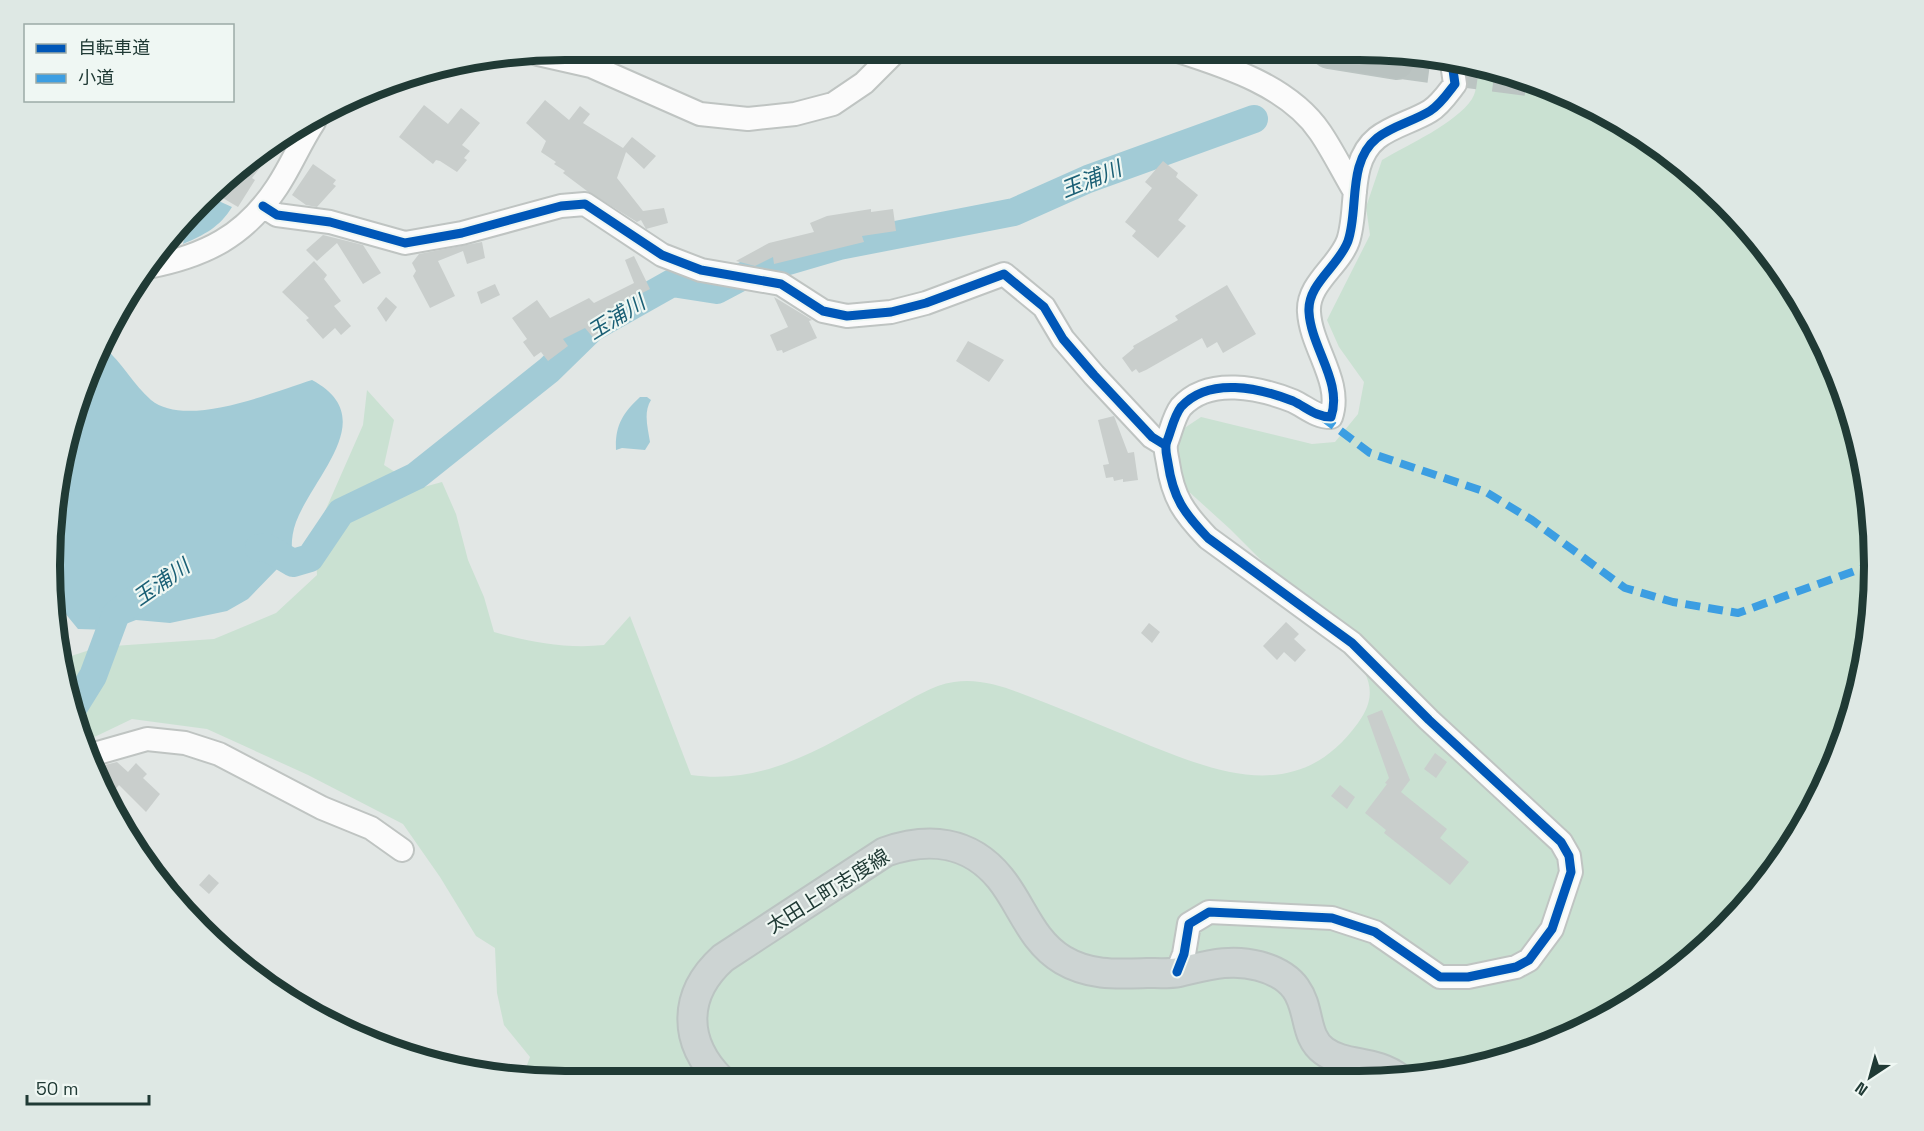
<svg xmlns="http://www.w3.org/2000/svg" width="1924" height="1131" viewBox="0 0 1924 1131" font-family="'Space Grotesk','Noto Sans JP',sans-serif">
<rect width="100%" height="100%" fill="#e2e7e5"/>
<!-- green -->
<path fill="#cae1d2" d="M1475 67 1525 77 1645 136 1723 200 1787 279 1835 368 1865 464 1874 565 1865 666 1835 763 1788 852 1723 931 1617 1012 1524 1054 1393 1080H531L522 1078 530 1057 504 1025 497 993 495 948 476 936 440 877 403 824 308 775 207 729 132 719 84 742 65 661 68 657 99 647 214 639 276 613 317 575 315 534 363 425 367 390 394 420 384 465 420 488 442 482 456 514 468 560 484 597 494 632C530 642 567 649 604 645L630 616 691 775C769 786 826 744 893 709 912 699 932 685 954 682 986 677 1017 692 1046 703 1081 717 1116 731 1151 746 1226 776 1301 802 1358 723 1379 694 1369 676 1351 650L1230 529 1187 490 1178 477 1176 451 1183 429 1201 417 1312 444 1335 442 1358 414 1364 382 1339 347 1327 320 1370 235 1366 207 1382 160C1409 144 1455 124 1472 99 1478 90 1476 77 1475 67Z"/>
<!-- water -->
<path fill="#a2cbd6" d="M212 198 232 207C220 227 204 235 183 244L187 225Z
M105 348C122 363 134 385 151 400 186 429 273 392 312 380 381 417 315 473 296 522 291 536 291 548 293 563L280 566 248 599 227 611 170 623 136 620 110 630 78 629 51 596 67 432Z
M640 397H647L651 400C643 413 648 428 650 442L645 450 622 448 616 450C615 426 622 414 640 397Z"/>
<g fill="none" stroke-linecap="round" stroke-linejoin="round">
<!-- river -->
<path stroke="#a2cbd6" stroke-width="28" d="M259 548 266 547 293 563 310 558 341 512 416 476 549 370 592 328 672 283 717 290 751 272 839 246 1014 212 1088 179 1254 119
M75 705 93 676 116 614 134 600"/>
</g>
<!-- building -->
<path fill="#c9cecc" d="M545 100 569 120 580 106 590 114 583 123 623 148 632 137 656 156 644 169 626 152 617 178 643 211 664 208 668 223 646 229 641 220 637 222 587 191 563 173 565 171 554 164 556 162 541 152 546 141 526 123Z
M424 105 448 124 461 108 480 123 462 145 470 151 464 158 467 160 457 172 440 161 436 160 433 164 399 137Z
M257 153 266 160 252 178 255 180 238 207 216 194Z
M1163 161 1178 173 1176 177 1198 195 1178 220 1186 226 1158 258 1132 236 1136 231 1125 222 1152 188 1145 182Z
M313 164 336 180 333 184 336 186 317 207 306 205 292 195Z
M871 209V212L893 209 896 231 862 236 864 242 774 264 773 257 755 266 736 261 769 243 814 232 810 223 827 216Z
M323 235 363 245 381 273 363 284 337 243 317 261 306 250Z
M482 242 485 258 467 264 463 251 438 261 455 296 430 308 413 276 416 271 412 263 419 254Z
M634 256 650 289 613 308 622 318 596 341 585 328 563 339 568 346 548 361 541 352 534 357 523 342 527 339 512 318 537 300 550 318 589 298 594 303 634 283 625 260Z
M314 261 327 275 324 279 341 301 334 306 351 326 341 335 335 328 323 339 306 320 309 318 282 292Z
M495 284 500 295 481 304 477 292Z
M1227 285 1256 334 1223 353 1217 342 1207 348 1202 338 1146 370 1139 373 1136 369 1132 372 1122 358 1134 348 1133 346 1178 320 1175 316Z
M386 297 397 307 386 322 377 308Z
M774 297 812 320 809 321 817 338 783 353 782 350 777 351 770 335 788 327Z
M968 341 1004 360 989 382 956 361Z
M1114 416 1128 453 1134 452 1138 480 1123 482V479L1114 481 1113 477 1106 478 1103 465 1109 464 1098 420Z
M1286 622 1299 634 1294 639 1306 650 1295 662 1284 652 1277 660 1263 646Z
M1149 623 1160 632 1152 643 1141 633Z
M1382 710 1410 780 1401 792 1447 829 1440 838 1469 862 1450 885 1384 833 1386 830 1365 813 1387 784 1385 783 1389 778 1367 716Z
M1435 753 1447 762 1436 778 1424 769Z
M117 762 128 772 136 763 147 774 143 778 160 794 146 812 119 785 109 797 95 774 105 765Z
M1340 785 1355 797 1347 809 1331 796Z
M209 874 219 883 209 894 199 885Z"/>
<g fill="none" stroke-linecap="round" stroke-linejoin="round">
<!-- highway-tunnel -->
<path stroke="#bbc4c2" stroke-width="33" stroke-dasharray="33 16" stroke-linecap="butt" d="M1397 62 1531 80"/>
<!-- minor casing -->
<g stroke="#bfc4c2" stroke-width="26">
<path id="minor" d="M1175 50C1225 66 1289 86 1320 132 1333 151 1343 172 1355 192
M538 54 591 66 700 114 748 119 795 114 833 104 864 83 897 50
M263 206 277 215 330 222 405 243 462 233 561 206 585 204 662 255 701 270 781 284 823 311 847 316 891 312 926 303 1004 274 1044 307 1063 339 1094 375 1152 437 1165 445
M148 267C205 256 245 236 277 187 291 166 300 143 314 122
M87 756 147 739 185 743 219 754 322 808 371 828 402 850
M1177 972 1184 954 1189 924 1209 912 1332 918 1375 932 1440 977H1468L1516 967 1529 960 1552 929 1571 872 1569 856 1561 842 1429 720 1352 643 1208 538C1184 513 1173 498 1168 463 1167 456 1164 448 1167 441 1171 431 1174 416 1181 407 1209 376 1260 388 1293 401 1306 407 1316 417 1331 417 1343 382 1311 348 1309 312 1307 284 1339 266 1348 241 1359 209 1347 162 1377 138 1392 126 1414 121 1430 111 1440 105 1448 93 1455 84L1452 63"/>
</g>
<!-- major casing -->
<g stroke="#bbc4c2" stroke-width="32">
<path id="major" d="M721 1080C682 1041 683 994 723 958L885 852C928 837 969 840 1000 878 1022 905 1031 941 1063 960 1090 976 1117 974 1147 973 1157 973 1169 974 1179 972 1206 966 1230 958 1259 966 1322 983 1295 1030 1324 1051 1346 1067 1375 1059 1400 1079"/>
</g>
<!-- highway casing -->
<g stroke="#bbc4c2" stroke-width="36">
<path id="highway" d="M1329 51 1397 62"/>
</g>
<!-- minor -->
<use href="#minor" stroke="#fbfbfb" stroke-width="22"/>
<!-- major -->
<use href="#major" stroke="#cdd4d3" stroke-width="28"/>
<!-- highway -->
<use href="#highway" stroke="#b9c2c0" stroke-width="33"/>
<!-- quiet -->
<path stroke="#3c9ee2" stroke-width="8" stroke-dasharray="15 8" stroke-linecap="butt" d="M1322 417 1370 453 1486 492 1532 520 1625 588 1673 602 1738 613 1874 564"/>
<!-- cycleway casing -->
<g stroke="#eff7f3" stroke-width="13">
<path id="cycleway" d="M263 206 277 215 330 222 405 243 462 233 561 206 585 204 662 255 701 270 781 284 823 311 847 316 891 312 926 303 1004 274 1044 307 1063 339 1094 375 1152 437 1165 445
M1177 972 1184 954 1189 924 1209 912 1332 918 1375 932 1440 977H1468L1516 967 1529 960 1552 929 1571 872 1569 856 1561 842 1429 720 1352 643 1208 538C1184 513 1173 498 1168 463 1167 456 1164 448 1167 441 1171 431 1174 416 1181 407 1209 376 1260 388 1293 401 1306 407 1316 417 1331 417 1343 382 1311 348 1309 312 1307 284 1339 266 1348 241 1359 209 1347 162 1377 138 1392 126 1414 121 1430 111 1440 105 1448 93 1455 84L1452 63"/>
</g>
<!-- cycleway -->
<use href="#cycleway" stroke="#0057b8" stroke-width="9"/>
</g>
<g text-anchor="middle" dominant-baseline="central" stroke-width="4.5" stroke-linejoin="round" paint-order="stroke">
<!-- street labels -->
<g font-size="20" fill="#203a35" stroke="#eff7f3">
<text transform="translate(828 891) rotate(-32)">太田上町志度線</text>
</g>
<!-- water labels -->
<g font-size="21" font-style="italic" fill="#1a5f75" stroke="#eff7f3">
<text transform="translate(1091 179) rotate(-22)">玉浦川</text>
<text transform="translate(616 317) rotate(-32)">玉浦川</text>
<text transform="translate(161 582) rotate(-35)">玉浦川</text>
</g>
</g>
<!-- crop -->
<path d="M0 0H1924V1131H0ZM565 60H1359A505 505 0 0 1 1864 565V566A505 505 0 0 1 1359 1071H565A505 505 0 0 1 60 566V565A505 505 0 0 1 565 60Z" fill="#dee8e4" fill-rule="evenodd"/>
<path fill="none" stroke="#203a35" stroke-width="8" d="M565 60H1359A505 505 0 0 1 1864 565V566A505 505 0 0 1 1359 1071H565A505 505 0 0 1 60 566V565A505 505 0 0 1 565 60Z"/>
<!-- legend -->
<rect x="24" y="24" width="210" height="78" fill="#eff7f3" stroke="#9caba7" stroke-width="1.5"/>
<rect x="36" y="44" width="30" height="9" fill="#0057b8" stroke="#9caba7" stroke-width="1.5"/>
<text x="78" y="54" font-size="18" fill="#203a35">自転車道</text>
<rect x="36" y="74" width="30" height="9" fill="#3c9ee2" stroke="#9caba7" stroke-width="1.5"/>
<text x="78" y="84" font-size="18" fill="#203a35">小道</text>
<!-- north arrow -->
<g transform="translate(1870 1077) rotate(216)" stroke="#eff7f3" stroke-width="4.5" paint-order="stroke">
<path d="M0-4.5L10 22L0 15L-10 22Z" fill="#203a35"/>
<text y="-9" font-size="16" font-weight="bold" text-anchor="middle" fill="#203a35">N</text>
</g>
<!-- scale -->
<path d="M27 1095v9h122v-9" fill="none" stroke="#203a35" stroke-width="3"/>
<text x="36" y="1095" font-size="18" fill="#203a35" stroke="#eff7f3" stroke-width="4.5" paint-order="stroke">50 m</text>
</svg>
